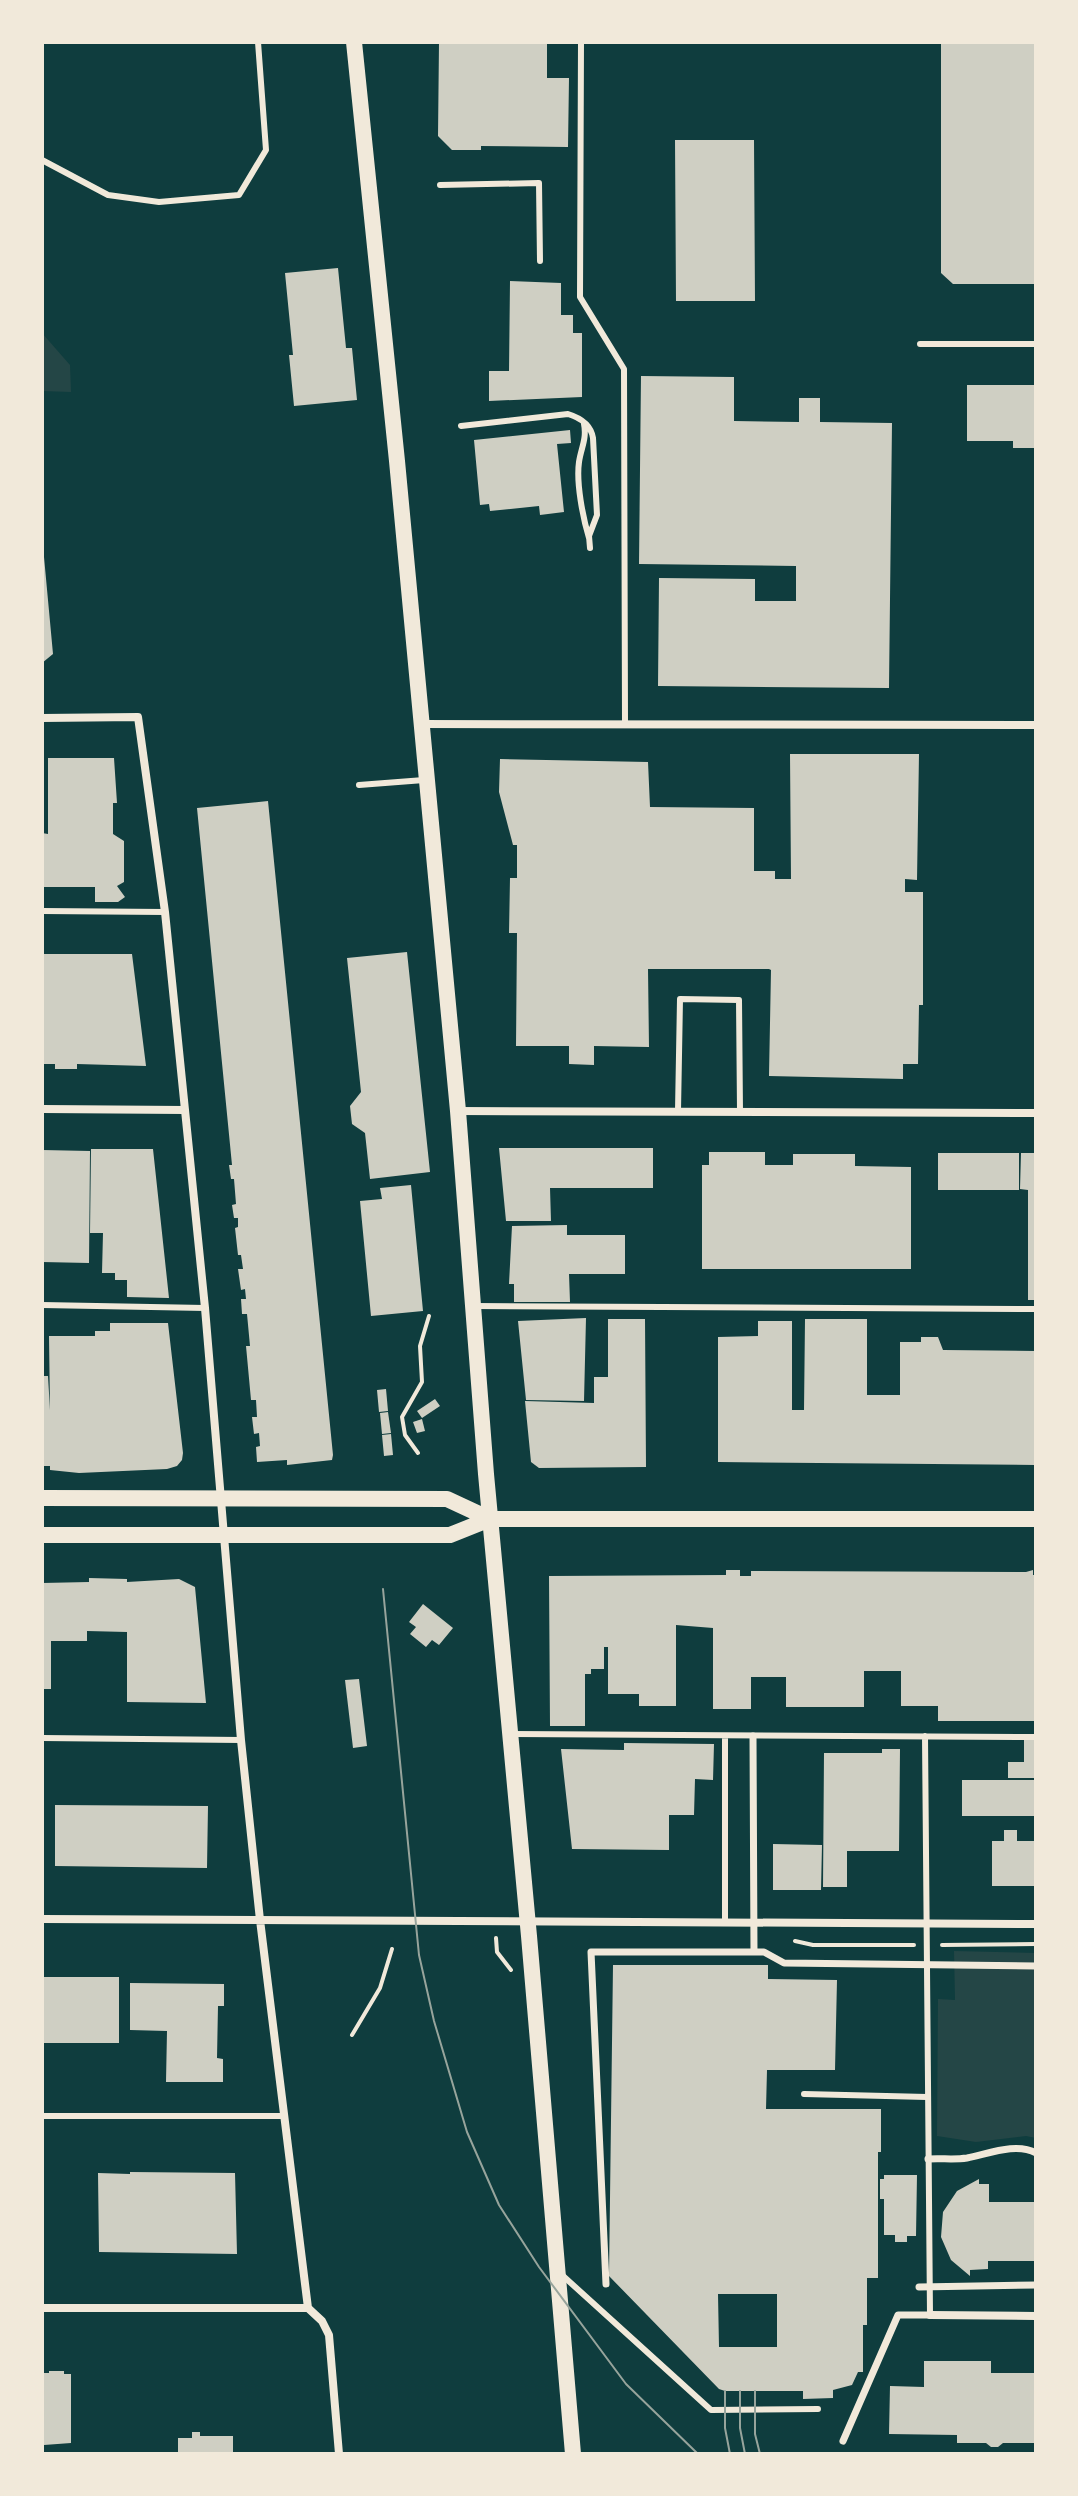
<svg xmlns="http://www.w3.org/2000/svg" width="1078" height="2496" viewBox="0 0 1078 2496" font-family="Raleway,sans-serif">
<rect width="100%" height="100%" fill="#0f3d3e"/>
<!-- green -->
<path fill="#244646" d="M42 333 70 365 71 392 42 391Z
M954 1951 1036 1953V2138L1026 2136 976 2142 937 2136 938 1999 955 2000Z"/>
<!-- building -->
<path fill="#cfcfc3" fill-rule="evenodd" d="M439 42H547V78H569L568 147 481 146V150H452L438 136Z
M941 42H1036V284H953L941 273Z
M675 140H754L755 301H676Z
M338 268 346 348H352L357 400 294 406 289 355H293L285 273Z
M510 281 561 283V315H573V333H582V397L489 401V371H509Z
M641 376 734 377V421L799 422V398H820V422L892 423 889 688 658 686 659 578 755 579V601H796V566L639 564Z
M967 385H1036V448H1013V441H967Z
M570 430 571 443 557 444 564 512 540 515 539 506 490 511 489 504 480 505 474 440Z
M42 557H44L53 654 42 663Z
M790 754H919L917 880 905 879V892H923V1005H919L918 1064H903V1079L769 1076 771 970 769 969H648L649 1047 594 1046V1065L569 1064V1046H516L517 933H509L510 878H517V845H513L499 792 500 759 648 762 650 807 754 808V871H775V879H791Z
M48 758H114L117 803H113V834L124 841V882L117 886 125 897 118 902H95V887H42V833L48 834Z
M268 801 333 1455 332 1460 287 1465V1460L257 1462 256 1447 260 1446 259 1433 254 1434 252 1417H257L256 1400H251L246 1346H250L247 1314H242L241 1299H246L245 1289 241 1290 238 1269H243L241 1255H238L235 1228 238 1227V1218H234L232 1205 236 1204 234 1179H231L229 1165H232L197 808Z
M407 952 430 1172 370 1179 365 1133 352 1124 350 1106 361 1092 347 958Z
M42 954H132L146 1066 77 1064V1069H55V1064H42Z
M499 1148H653V1188H550L551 1221H506Z
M91 1149H153L169 1298 127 1297V1280H115V1273H102L103 1233H90Z
M42 1150 90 1151 89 1263 42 1262Z
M709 1152H765V1165H793V1154H855V1166L911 1167V1269H702V1165H709Z
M938 1153H1019V1190H938Z
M1021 1153H1036V1300H1028V1190L1020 1189Z
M411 1185 423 1311 371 1316 360 1201 382 1199 380 1188Z
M567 1225V1235H625V1274H569L570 1302H514V1284H509L512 1226Z
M586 1318 584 1401 526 1400 518 1321Z
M608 1319H645L646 1467 539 1468 531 1462 525 1401 594 1403V1377H608Z
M805 1319H867V1395H900V1342H921V1337H938L943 1350 1036 1351V1465L718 1462V1337L758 1336V1321H792V1410H804Z
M110 1323H168L183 1453 182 1460 177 1466 167 1469 79 1473 50 1470V1466H42V1376H48L50 1410 49 1336H95V1331H110Z
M386 1389 388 1411 379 1412 377 1390Z
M435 1399 440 1406 422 1418 417 1411Z
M388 1412 391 1433 382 1434 380 1413Z
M422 1419 425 1431 417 1433 413 1422Z
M391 1434 393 1455 384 1456 382 1435Z
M726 1570H740V1576H751V1571L1026 1572 1033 1570V1575H1036V1721H938V1706H901V1671H864V1707H786V1677H751V1709H713V1628L676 1625V1706H639V1694H608V1647H604V1669H591V1674H585V1726H550L549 1576 726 1575Z
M89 1578 127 1579V1582L179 1579 195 1587 206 1703 127 1702V1632L87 1631V1641H51V1689H42V1583L89 1582Z
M423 1604 453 1628 439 1645 432 1640 426 1647 410 1634 416 1627 409 1622Z
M359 1679 367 1746 353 1748 345 1680Z
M1024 1740H1036V1778H1008V1762H1024Z
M624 1743 714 1744 713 1780 695 1779 694 1815H669V1850L572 1849 561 1749 624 1750Z
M882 1749H900L899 1851H847V1887H823L824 1753H882Z
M962 1780H1036V1816H962Z
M55 1805 208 1806 207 1868 55 1866Z
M1004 1830H1017V1841H1036V1886H992V1841H1004Z
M773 1844 822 1845 821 1890H773Z
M613 1965H768V1979L837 1980 835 2070H767L766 2109H881V2152H878V2278H867V2325H863V2372H858L852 2385 833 2390V2398L803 2399V2391H725L719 2389 609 2276ZM718 2294H777V2347H719Z
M42 1977H119V2043H42Z
M130 1983 224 1984V2006H218L217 2058 223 2059V2082H166L167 2031 130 2030Z
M130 2172 235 2173 237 2254 99 2252 98 2173 130 2174Z
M884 2175H917L916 2236H907V2242H895V2235H884V2199H880V2179H884Z
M979 2179V2184H989V2202H1036V2261H988V2269L970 2270V2276L951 2260 941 2237 943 2212 957 2191Z
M924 2361H991V2373H1036V2443H1003L998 2447H991L986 2443H957V2435L889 2434 890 2386 924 2387Z
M49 2371H64V2374H71V2443L44 2445 42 2442V2373H49Z
M192 2432H200V2436H233V2454H178V2438H192Z"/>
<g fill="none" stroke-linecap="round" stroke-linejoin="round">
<!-- path -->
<path stroke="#f1e9da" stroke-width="4" d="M418 1453 405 1435 402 1417 422 1382 420 1346 429 1316
M496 1938 497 1952 511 1970
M795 1941 813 1945H914
M942 1945 1036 1944
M352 2035 380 1988 392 1949"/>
<!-- service -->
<path stroke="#f1e9da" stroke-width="6" d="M581 42 580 297 624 369 625 723
M42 160 108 195 159 202 239 195 266 150 258 42
M440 185 539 183 540 261
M920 344H1036
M584 424C587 439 581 448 579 462 576 483 583 518 589 538
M461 426 568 414C581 418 591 425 593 438L597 515 589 536 590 548
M359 785 424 780
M42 911 165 912
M678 1111 680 999 739 1000 740 1111
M42 1305 205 1308
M475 1306 1036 1309
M512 1734 1036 1737
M725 1736V1922
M925 1736 930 2315
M42 1738 241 1740
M804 2094 927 2097
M42 2116H283
M562 2275 711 2410 818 2409"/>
<!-- pedestrian -->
<path stroke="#f1e9da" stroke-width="7" d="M753 1736 754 1952
M928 2159C941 2158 954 2160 967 2158 988 2154 1016 2142 1036 2153
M606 2284 591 1952H764L784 1963 1036 1966
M919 2287 1036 2285
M843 2441 898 2315H930"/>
<!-- minor -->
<path stroke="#f1e9da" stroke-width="8" d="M42 718 138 717 165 912 205 1308 241 1740 260 1920 308 2308 322 2321 329 2335 339 2454
M422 724 1036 725
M42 1109 185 1110
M458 1111 1036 1113
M42 1919 1036 1924
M42 2308H308
M930 2315 1036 2316"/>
<!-- secondary -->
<path stroke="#f1e9da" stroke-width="16" d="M354 42 397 461 458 1111 486 1474 529 1936 573 2454
M42 1498 447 1499 490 1519
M42 1535H450L490 1519H1036"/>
<!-- tram -->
<path stroke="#97a49c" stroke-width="2" d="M383 1589 419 1955 434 2021 467 2132 499 2205 539 2267 626 2384 698 2454
M725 2391V2428L730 2454
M740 2391V2428L745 2454
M755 2391V2434L760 2454"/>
</g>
<!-- border -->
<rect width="1078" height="2496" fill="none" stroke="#f1e9da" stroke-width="88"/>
</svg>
